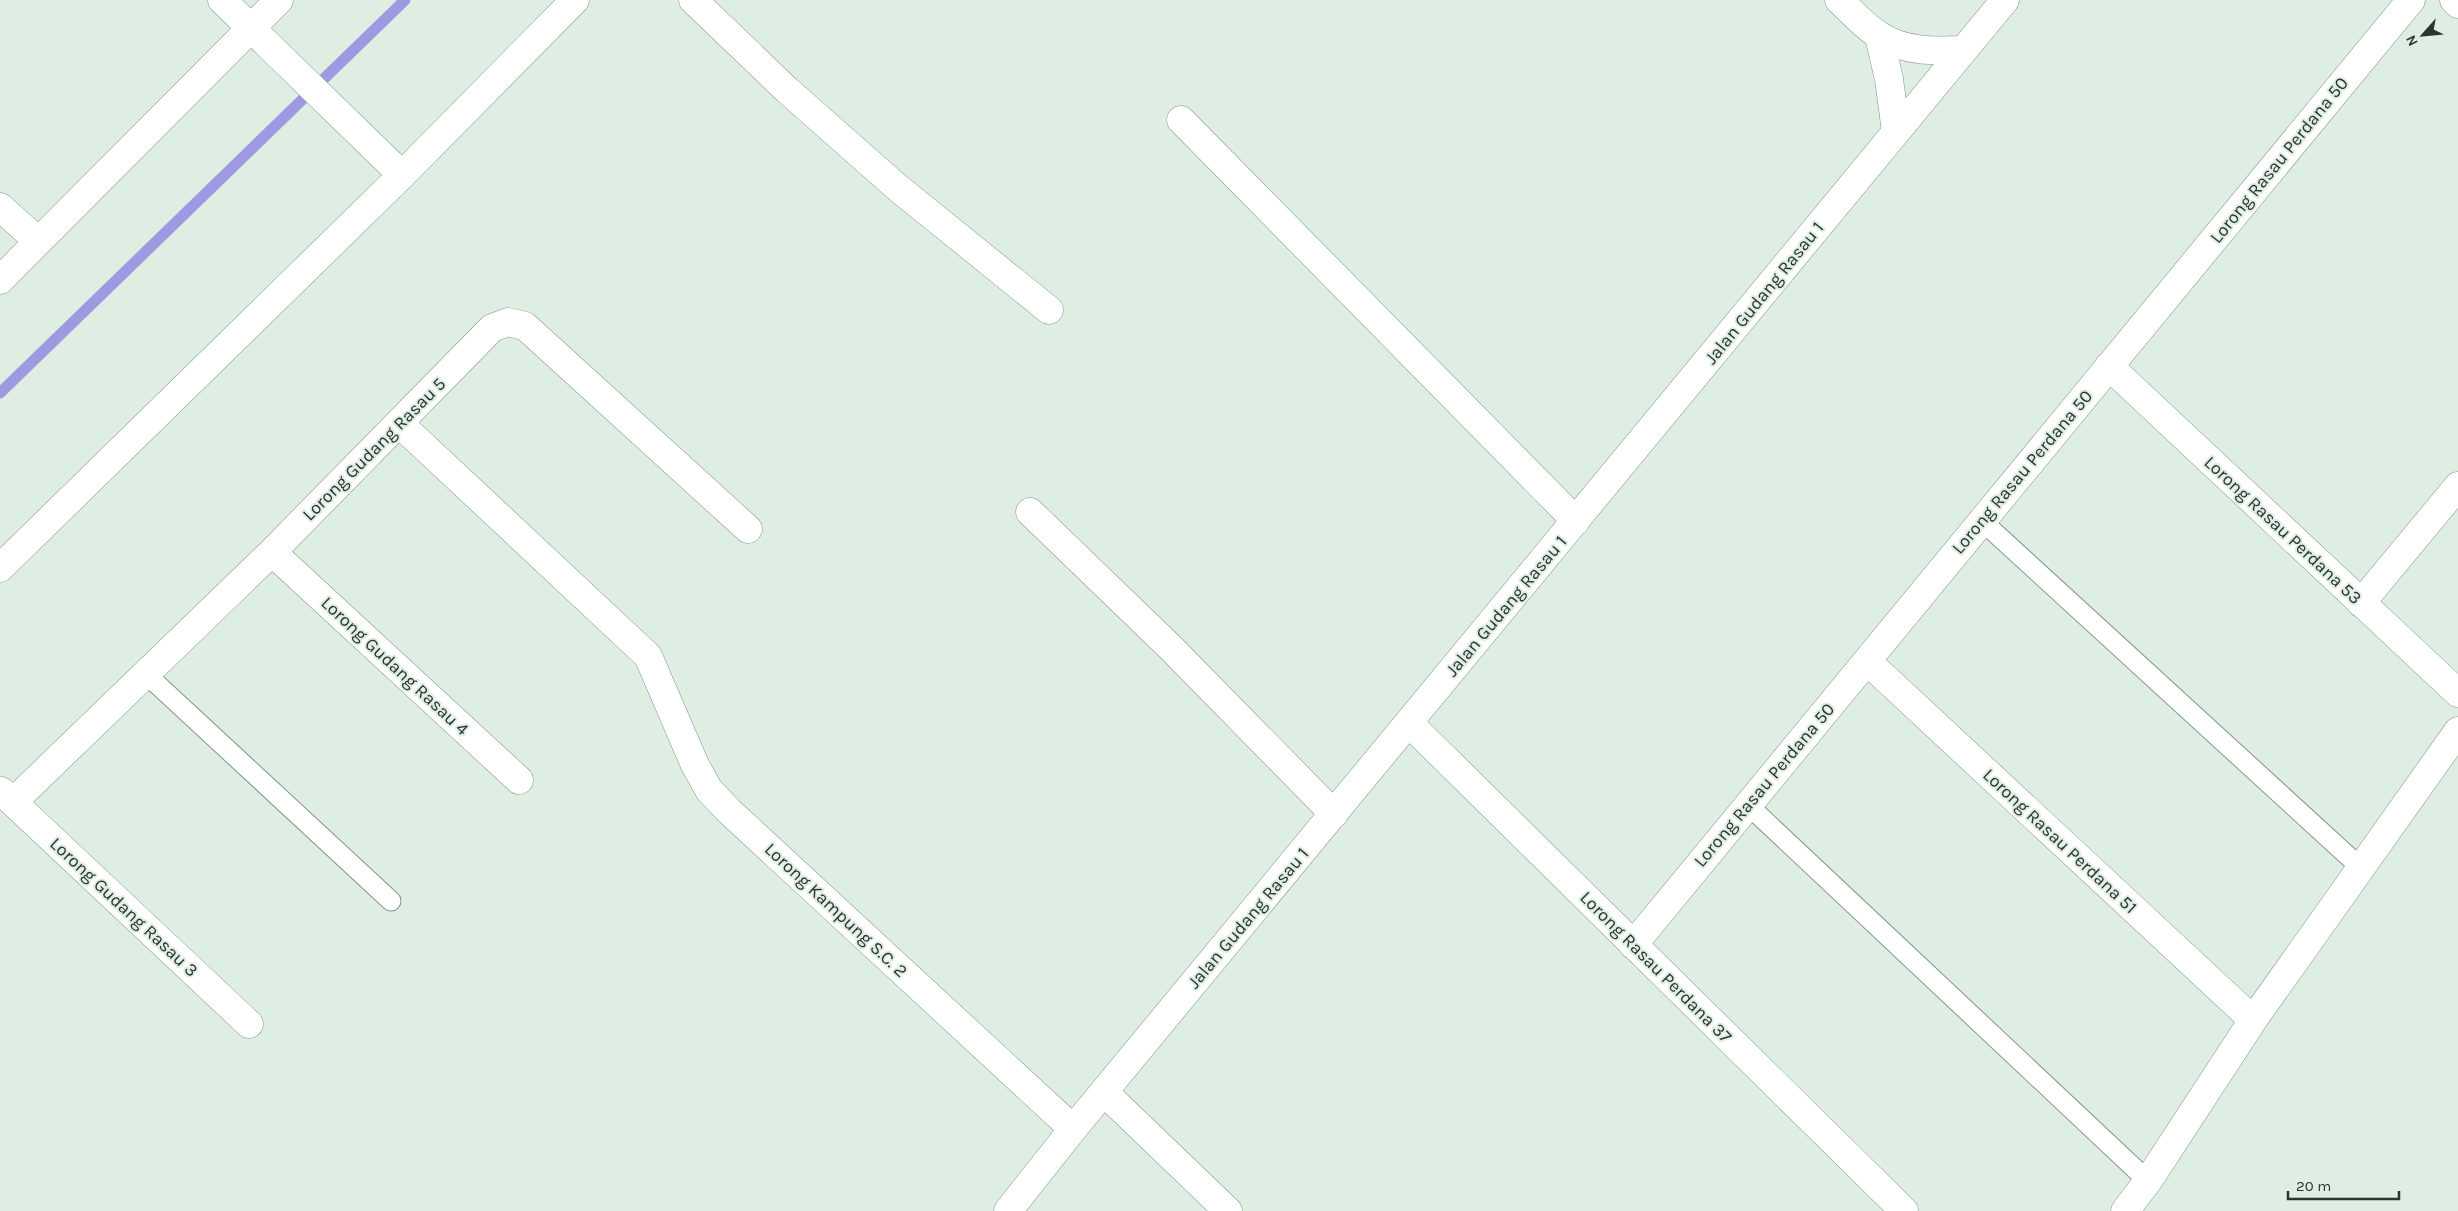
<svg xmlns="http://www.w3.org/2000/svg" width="2458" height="1211" viewBox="0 0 2458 1211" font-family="Karla,sans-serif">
<rect width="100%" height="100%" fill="#deeee3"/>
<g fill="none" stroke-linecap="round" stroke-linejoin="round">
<!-- stream -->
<path stroke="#9e99e1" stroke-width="11" d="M0 393 405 0"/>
<!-- service casing -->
<g stroke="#87958b" stroke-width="21">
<path id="service" d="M1982 521 2360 867
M146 674 391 901
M1748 805 2148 1181"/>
</g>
<!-- minor casing -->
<g stroke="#87958b" stroke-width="29">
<path id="minor" d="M222 0 402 175
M693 0 787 90 898 188 1049 310
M1839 0C1852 12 1865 27 1880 36 1905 52 1934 51 1963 50
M2454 0 2458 4
M1879 36 1889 79 1896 132
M1181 120 1576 521
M0 207 38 241
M0 280 279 0
M2109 366 2458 693
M400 424 648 656 695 765 709 790 730 812 1073 1129
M1030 512 1170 647 1334 814
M272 552 519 780
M0 568 402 175 575 0
M2361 603 2458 486
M1867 661 2253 1020
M1409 723 1904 1211
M1 791 249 1024
M13 802 272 552 492 328 508 322 525 326 748 529
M1633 945 2411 0
M1104 1092 1228 1211
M1008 1211 1073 1129 2005 0
M2125 1211 2148 1181 2253 1020 2458 731"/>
</g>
<!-- service -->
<use href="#service" stroke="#fff" stroke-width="19"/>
<!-- minor -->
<use href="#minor" stroke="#fff" stroke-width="28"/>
</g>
<g text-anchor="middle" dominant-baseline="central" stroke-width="4" stroke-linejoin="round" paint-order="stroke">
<!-- street labels -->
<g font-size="18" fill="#2d332f" stroke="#deeee3">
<text transform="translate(2279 160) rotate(-51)">Lorong Rasau Perdana 50</text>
<text transform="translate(1764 293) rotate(-51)">Jalan Gudang Rasau 1</text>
<text transform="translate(374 449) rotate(-45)">Lorong Gudang Rasau 5</text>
<text transform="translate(2022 472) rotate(-50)">Lorong Rasau Perdana 50</text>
<text transform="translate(2283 530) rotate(43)">Lorong Rasau Perdana 53</text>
<text transform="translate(1506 606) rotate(-50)">Jalan Gudang Rasau 1</text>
<text transform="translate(395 666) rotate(43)">Lorong Gudang Rasau 4</text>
<text transform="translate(1764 785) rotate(-50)">Lorong Rasau Perdana 50</text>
<text transform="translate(2060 841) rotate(43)">Lorong Rasau Perdana 51</text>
<text transform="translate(124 907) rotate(43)">Lorong Gudang Rasau 3</text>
<text transform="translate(836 910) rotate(43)">Lorong Kampung S.C. 2</text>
<text transform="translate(1248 918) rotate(-50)">Jalan Gudang Rasau 1</text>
<text transform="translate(1656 967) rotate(45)">Lorong Rasau Perdana 37</text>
</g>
</g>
<!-- north arrow -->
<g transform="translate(2423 35) rotate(243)" stroke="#deeee3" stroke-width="4" paint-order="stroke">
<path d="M0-4L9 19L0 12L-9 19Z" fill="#2d332f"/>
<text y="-8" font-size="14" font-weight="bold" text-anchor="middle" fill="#2d332f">N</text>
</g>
<!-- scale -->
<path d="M2288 1191v8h111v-8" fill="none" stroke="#2d332f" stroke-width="2.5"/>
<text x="2296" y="1191" font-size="15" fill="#2d332f" stroke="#deeee3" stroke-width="4" paint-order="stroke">20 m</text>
</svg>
